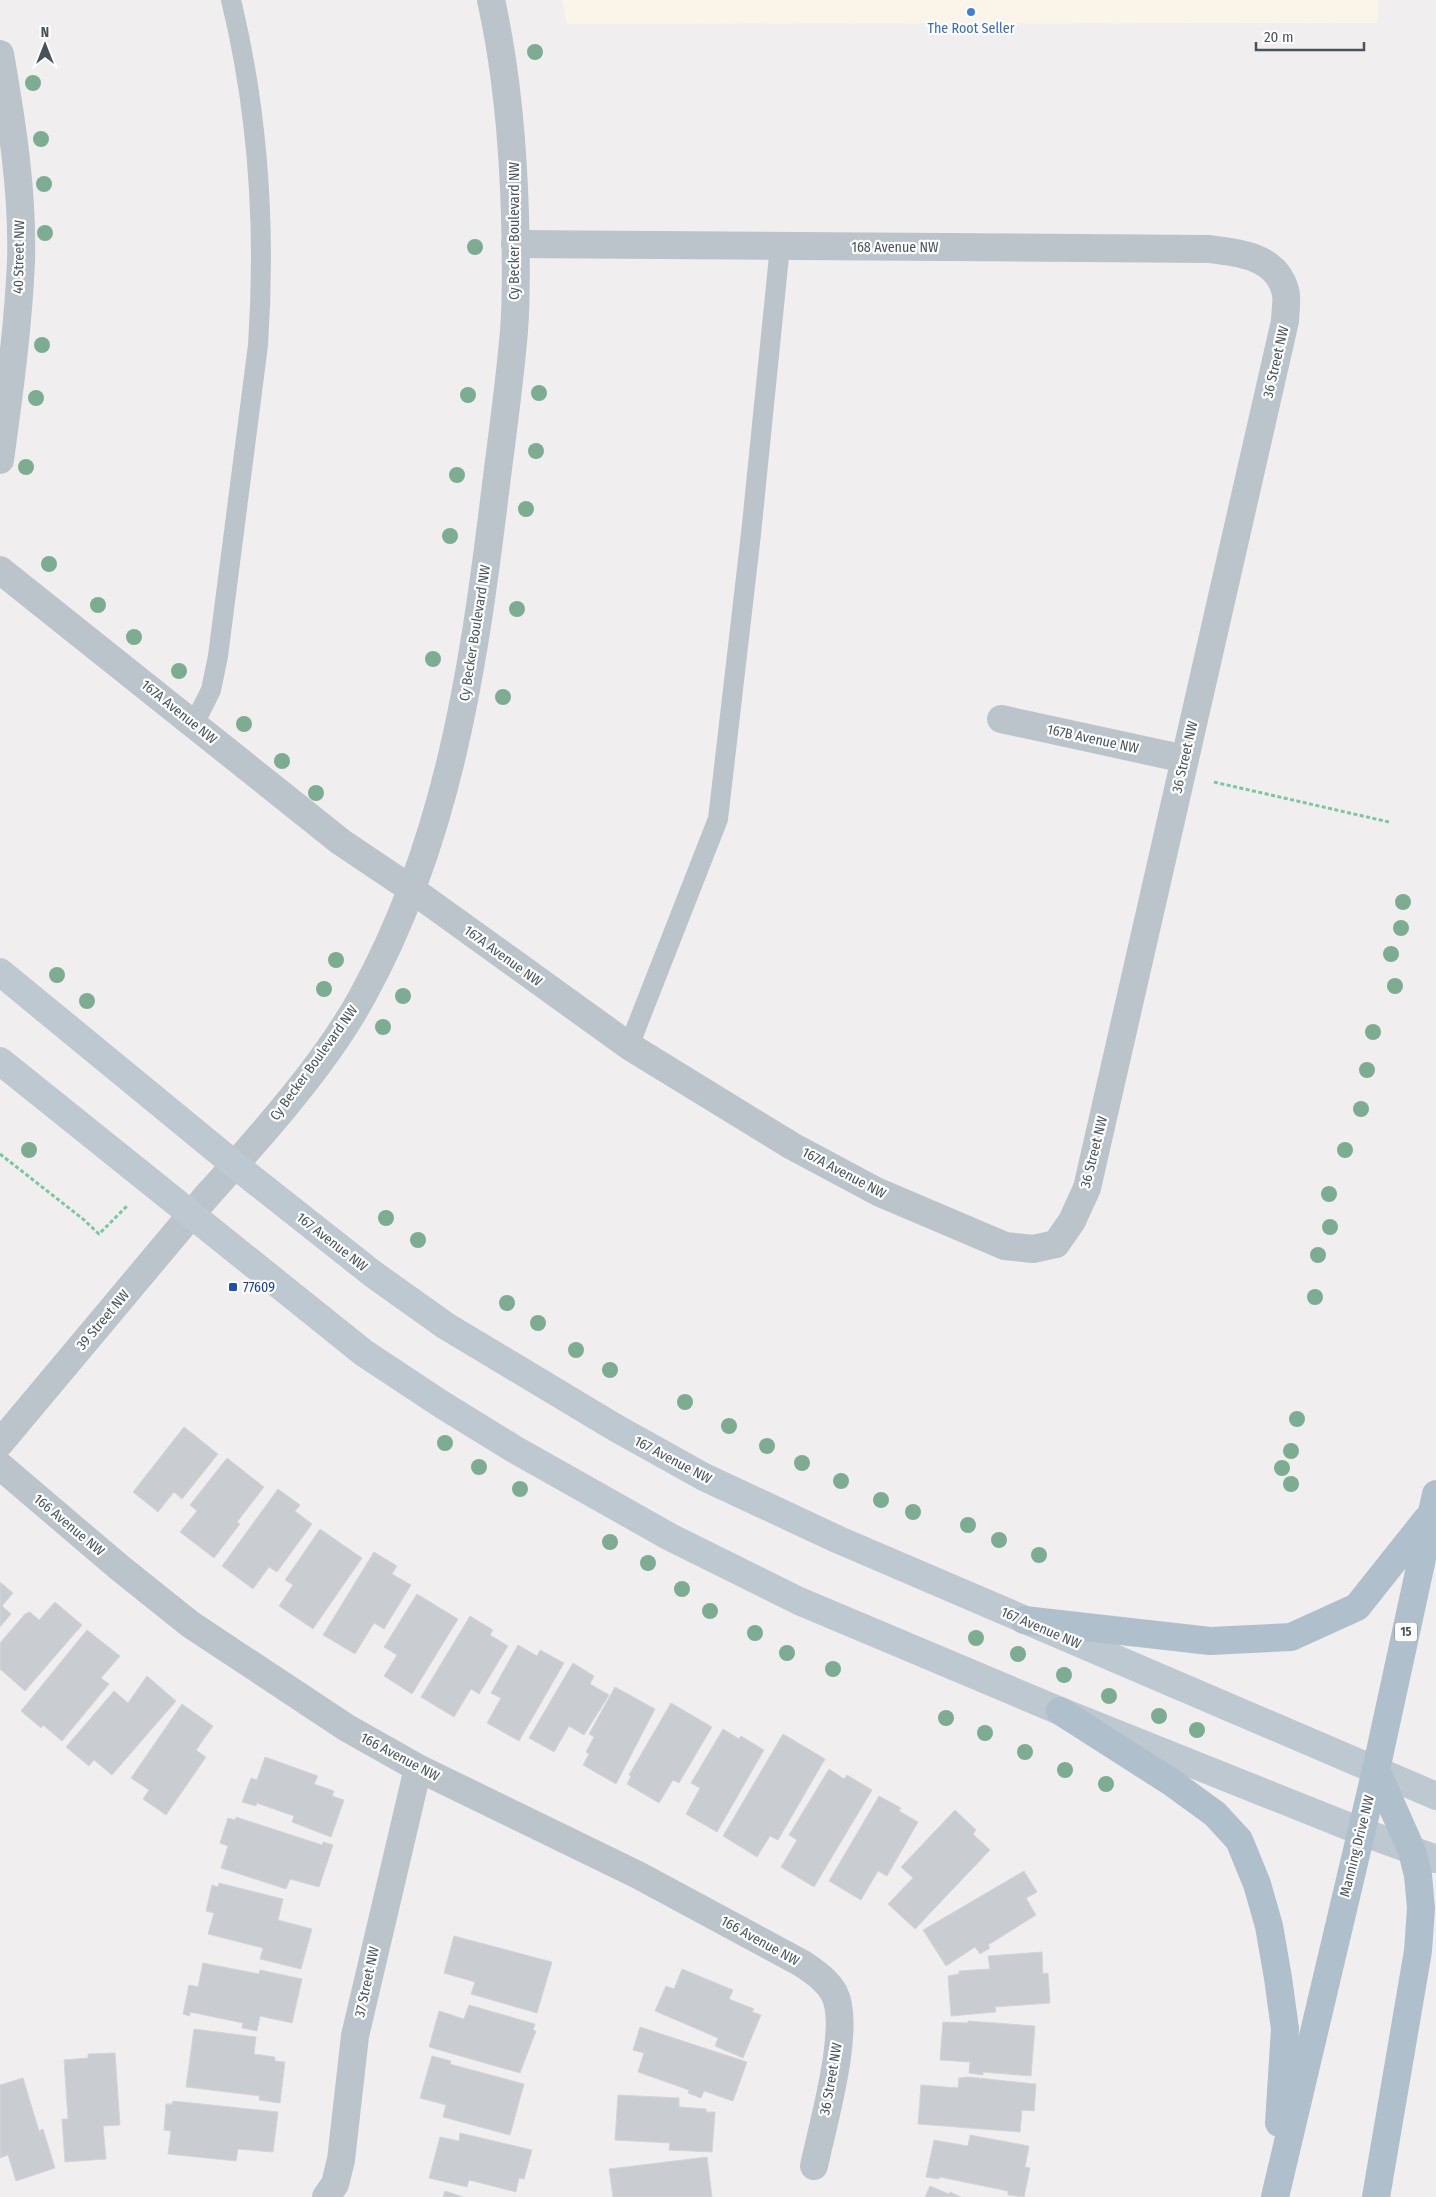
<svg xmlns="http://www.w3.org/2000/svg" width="1436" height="2197" viewBox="0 0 1436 2197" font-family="'Fira Sans Condensed',sans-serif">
<rect width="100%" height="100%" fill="#f1eeef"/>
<!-- commercial -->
<path fill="#fbf4e9" d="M562 0H1379L1377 23 567 24Z"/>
<!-- building -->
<path fill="#c9ccd1" stroke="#d3d5da" d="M184 1427 218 1454 182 1499 174 1492 158 1512 133 1492Z
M227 1458 264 1487 237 1522 240 1524 214 1558 180 1532 197 1511 190 1505Z
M278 1489 300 1505 295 1511 312 1524 277 1572 269 1567 253 1589 222 1566Z
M320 1529 362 1558 313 1629 279 1606 293 1585 285 1580Z
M374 1552 397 1566 392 1574 411 1585 384 1629 374 1623 355 1654 323 1635Z
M0 1582 13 1593 2 1606 11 1614 0 1627Z
M417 1594 458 1619 412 1694 384 1676 397 1655 384 1647Z
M55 1602 82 1625 25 1691 0 1669V1643L25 1614 30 1612 39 1620Z
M470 1616 493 1630 490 1635 508 1646 479 1694 471 1689 454 1717 421 1697Z
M87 1630 120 1656 101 1678 109 1684 62 1741 43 1725 41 1728 21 1711Z
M518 1645 537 1656 540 1650 564 1663 519 1741 487 1723 501 1698 491 1693Z
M573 1663 594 1676 590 1684 609 1695 584 1735 569 1726 554 1752 529 1738Z
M147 1676 176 1701 112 1775 94 1760 89 1766 66 1747 114 1691 128 1703Z
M615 1687 655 1709 616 1784 583 1765 589 1754 586 1752 594 1737 589 1734Z
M671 1703 712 1727 679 1783 673 1780 659 1803 627 1784 631 1776 629 1775Z
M182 1704 213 1726 196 1750 206 1757 166 1815 143 1799 149 1790 131 1778Z
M723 1729 739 1739 741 1736 764 1750 717 1832 686 1814 700 1788 691 1783Z
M783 1734 825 1759 778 1840 770 1836 757 1857 723 1836Z
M265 1757 318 1776 314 1784 334 1791 332 1796 344 1800 331 1837 292 1822 294 1816 257 1803 256 1806 242 1802 251 1778 257 1780Z
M829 1769 844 1779 847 1775 872 1790 814 1887 781 1867 797 1840 789 1835Z
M879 1796 901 1808 899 1811 918 1822 887 1876 878 1871 861 1900 829 1881Z
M955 1810 976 1830 973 1834 990 1850 915 1929 888 1904 913 1878 901 1867Z
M236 1817 322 1845 323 1842 333 1845 319 1887 290 1879 286 1889 221 1868 228 1846 220 1843 228 1818 235 1820Z
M1024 1871 1037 1892 1026 1898 1036 1915 988 1945 990 1948 980 1954 975 1947 946 1966 923 1930Z
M219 1883 283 1899 278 1920 312 1929 301 1969 260 1959 263 1948 208 1934 214 1913 206 1911 212 1885 218 1887Z
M454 1936 552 1962 537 2013 471 1994 475 1982 444 1973Z
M1042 1952 1043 1974 1048 1973 1050 2003 995 2007 996 2012 951 2016 948 1976 959 1974V1971L990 1969 988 1956Z
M203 1963 259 1974 260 1970 302 1979 292 2023 260 2016 257 2031 242 2028 243 2023 190 2012V2016L183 2014 189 1985 198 1987Z
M682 1969 733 1990 729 1999 754 2009 752 2012 761 2015 743 2058 715 2046 718 2038 655 2011 666 1986 674 1989Z
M469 2005 535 2024 533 2030 536 2031 520 2073 429 2047 439 2011 464 2019Z
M968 2021 1035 2026 1031 2076 983 2072V2075L969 2073 970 2062 940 2060 943 2022 968 2023Z
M640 2027 747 2062 733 2101 704 2091 701 2098 688 2093 689 2090 638 2072 644 2053 633 2050Z
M194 2029 256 2037 254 2054 275 2057V2061L285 2062 280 2103 259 2100 260 2096 186 2087Z
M115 2053 120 2125 103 2126 106 2159 65 2162 62 2119H68L64 2060 88 2058V2054Z
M432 2056 451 2061 450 2064 524 2084 510 2135 443 2117 446 2105 420 2098Z
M968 2077 1036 2084 1034 2111 1022 2110 1020 2132 918 2124 921 2085 958 2088 959 2078Z
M23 2078 39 2131 43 2129 55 2168 16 2181 8 2155 0 2158V2085Z
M618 2095 679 2098V2107L706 2109V2112H715L712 2152 669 2150 670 2143 615 2140Z
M173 2101 278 2112 273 2152 238 2149 236 2161 168 2154 171 2131 164 2130 166 2104H172Z
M460 2133 532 2150 524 2179 519 2178 516 2192 469 2180 467 2187 429 2178 440 2137 459 2141Z
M970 2135 1029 2146 1025 2167 1030 2168 1024 2197 1008 2195V2191L940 2177 939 2179 926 2177 934 2140 968 2146Z
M707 2157 712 2197H613L609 2169Z
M930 2186 949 2194 950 2192 961 2197H925Z
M445 2191 463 2197H443Z"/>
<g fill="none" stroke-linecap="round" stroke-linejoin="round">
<!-- path -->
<path stroke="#7ac89d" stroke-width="3" stroke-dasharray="4 2.5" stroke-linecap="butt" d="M1214 782 1389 822
M0 1154 83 1219 99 1234 128 1205"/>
<!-- service -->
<path stroke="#bbc4cb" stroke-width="20" d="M194 724 211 690 218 656 258 345C266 227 259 115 231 0
M629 1046 718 819 751 534 780 246"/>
<!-- minor -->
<path stroke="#bbc4cb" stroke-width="28" d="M0 54C12 123 23 192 21 262 18 329 9 394 0 460
M0 570 341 842 411 889 629 1046 792 1146 878 1192 1005 1246 1033 1249 1056 1244 1072 1221 1087 1188 1285 321C1285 312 1288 298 1285 290 1276 256 1237 252 1209 249L515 244
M1001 719 1185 759
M0 1443 206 1197
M0 1466 120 1568 190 1624 347 1728 418 1768 638 1875 803 1964C814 1972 827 1980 834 1993 852 2026 822 2127 814 2166
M326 2197 335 2184 341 2160 355 2036 418 1768"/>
<!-- tertiary -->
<path stroke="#bbc4cb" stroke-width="28" d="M206 1197C259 1138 326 1064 363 995 446 844 472 678 493 509 500 450 509 391 514 331 517 293 516 254 515 216 513 143 507 72 491 0"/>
<!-- secondary -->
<path stroke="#bdc8d1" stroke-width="28" d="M0 972 235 1165 373 1274 446 1326 616 1428 704 1477 839 1540 1436 1796
M0 1061 364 1353 441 1404 514 1449 670 1537 799 1601 1060 1711 1360 1831 1436 1859"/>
<!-- primary -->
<path stroke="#b0bfcc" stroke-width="28" d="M1024 1620 1210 1641 1291 1637 1357 1607 1427 1519
M1060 1711 1171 1782 1215 1814 1239 1840 1257 1884 1269 1926 1278 1978 1285 2029 1279 2123
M1376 1770 1412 1851 1418 1875 1421 1908 1418 1951 1376 2197
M1275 2197 1376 1770 1436 1494"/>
</g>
<!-- trees -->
<g fill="#7cad92">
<circle cx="535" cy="52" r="8"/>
<circle cx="33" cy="83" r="8"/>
<circle cx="41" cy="139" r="8"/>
<circle cx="44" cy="184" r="8"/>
<circle cx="45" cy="233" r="8"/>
<circle cx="475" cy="247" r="8"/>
<circle cx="42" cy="345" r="8"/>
<circle cx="539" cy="393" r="8"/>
<circle cx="468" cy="395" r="8"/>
<circle cx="36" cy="398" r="8"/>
<circle cx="536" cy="451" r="8"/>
<circle cx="26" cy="467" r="8"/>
<circle cx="457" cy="475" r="8"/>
<circle cx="526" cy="509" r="8"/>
<circle cx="450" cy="536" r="8"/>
<circle cx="49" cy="564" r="8"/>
<circle cx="98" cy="605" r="8"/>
<circle cx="517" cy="609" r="8"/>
<circle cx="134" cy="637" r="8"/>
<circle cx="433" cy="659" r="8"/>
<circle cx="179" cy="671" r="8"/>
<circle cx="503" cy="697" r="8"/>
<circle cx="244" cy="724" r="8"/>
<circle cx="282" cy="761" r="8"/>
<circle cx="316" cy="793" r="8"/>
<circle cx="1403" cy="902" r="8"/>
<circle cx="1401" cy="928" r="8"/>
<circle cx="1391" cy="954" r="8"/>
<circle cx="336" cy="960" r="8"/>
<circle cx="57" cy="975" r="8"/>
<circle cx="1395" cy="986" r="8"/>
<circle cx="324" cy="989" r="8"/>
<circle cx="403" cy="996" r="8"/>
<circle cx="87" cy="1001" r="8"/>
<circle cx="383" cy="1027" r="8"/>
<circle cx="1373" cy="1032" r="8"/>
<circle cx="1367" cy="1070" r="8"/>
<circle cx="1361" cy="1109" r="8"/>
<circle cx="29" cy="1150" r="8"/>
<circle cx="1345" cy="1150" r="8"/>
<circle cx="1329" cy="1194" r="8"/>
<circle cx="386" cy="1218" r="8"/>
<circle cx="1330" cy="1227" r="8"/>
<circle cx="418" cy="1240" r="8"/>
<circle cx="1318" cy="1255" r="8"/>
<circle cx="1315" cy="1297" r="8"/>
<circle cx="507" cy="1303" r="8"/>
<circle cx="538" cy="1323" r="8"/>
<circle cx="576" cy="1350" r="8"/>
<circle cx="610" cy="1370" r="8"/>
<circle cx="685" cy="1402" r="8"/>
<circle cx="1297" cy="1419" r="8"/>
<circle cx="729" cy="1426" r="8"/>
<circle cx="445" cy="1443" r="8"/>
<circle cx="767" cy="1446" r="8"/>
<circle cx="1291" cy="1451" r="8"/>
<circle cx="802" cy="1463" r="8"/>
<circle cx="479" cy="1467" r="8"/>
<circle cx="1282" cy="1468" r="8"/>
<circle cx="841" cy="1481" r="8"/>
<circle cx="1291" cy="1484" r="8"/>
<circle cx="520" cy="1489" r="8"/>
<circle cx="881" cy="1500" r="8"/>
<circle cx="913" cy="1512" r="8"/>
<circle cx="968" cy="1525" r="8"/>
<circle cx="999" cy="1540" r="8"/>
<circle cx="610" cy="1542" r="8"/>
<circle cx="1039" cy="1555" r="8"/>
<circle cx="648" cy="1563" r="8"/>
<circle cx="682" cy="1589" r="8"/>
<circle cx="710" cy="1611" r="8"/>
<circle cx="755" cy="1633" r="8"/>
<circle cx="976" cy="1638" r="8"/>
<circle cx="787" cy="1653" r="8"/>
<circle cx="1018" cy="1654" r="8"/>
<circle cx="833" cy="1669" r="8"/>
<circle cx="1064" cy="1675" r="8"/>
<circle cx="1109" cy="1696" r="8"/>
<circle cx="1159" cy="1716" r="8"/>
<circle cx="946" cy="1718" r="8"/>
<circle cx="1197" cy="1730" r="8"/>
<circle cx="985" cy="1733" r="8"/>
<circle cx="1025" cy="1752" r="8"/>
<circle cx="1065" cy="1770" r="8"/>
<circle cx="1106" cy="1784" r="8"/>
</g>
<!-- markers -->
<circle fill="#3f7fe0" stroke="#fff" stroke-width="2" cx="971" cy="12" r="5"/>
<rect fill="#1a4fb4" stroke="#fff" stroke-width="2" x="228" y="1282" width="10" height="10" rx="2.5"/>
<g text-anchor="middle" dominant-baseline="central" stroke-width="4.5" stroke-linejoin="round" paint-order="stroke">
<!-- shield labels -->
<rect fill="#fff" stroke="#7f878c" stroke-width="1" x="1395" y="1622.5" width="22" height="19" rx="4"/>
<g font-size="12" font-weight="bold" fill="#48535b">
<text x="1406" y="1632">15</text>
</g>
<!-- shop labels -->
<g font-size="14" fill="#366cbe" stroke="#fff">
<text x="971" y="28">The Root Seller</text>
</g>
<!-- street labels -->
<g font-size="14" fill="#48535b" stroke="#fff">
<text transform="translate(514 231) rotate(-90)">Cy Becker Boulevard NW</text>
<text x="895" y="247">168 Avenue NW</text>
<text transform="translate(19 257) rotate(-89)">40 Street NW</text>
<text transform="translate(1276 362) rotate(-77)">36 Street NW</text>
<text transform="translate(475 633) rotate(-81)">Cy Becker Boulevard NW</text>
<text transform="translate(179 712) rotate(39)">167A Avenue NW</text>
<text transform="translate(1093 739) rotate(12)">167B Avenue NW</text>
<text transform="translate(1185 757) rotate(-77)">36 Street NW</text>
<text transform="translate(503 956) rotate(36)">167A Avenue NW</text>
<text transform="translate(314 1063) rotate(-54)">Cy Becker Boulevard NW</text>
<text transform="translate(1094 1152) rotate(-76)">36 Street NW</text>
<text transform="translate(844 1173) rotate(28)">167A Avenue NW</text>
<text transform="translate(332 1242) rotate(38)">167 Avenue NW</text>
<text transform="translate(103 1320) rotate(-50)">39 Street NW</text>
<text transform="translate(673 1460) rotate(28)">167 Avenue NW</text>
<text transform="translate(69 1525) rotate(40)">166 Avenue NW</text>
<text transform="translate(1041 1628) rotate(23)">167 Avenue NW</text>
<text transform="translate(400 1757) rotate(28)">166 Avenue NW</text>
<text transform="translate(1357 1846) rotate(-76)">Manning Drive NW</text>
<text transform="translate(760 1941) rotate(29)">166 Avenue NW</text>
<text transform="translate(367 1982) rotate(-78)">37 Street NW</text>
<text transform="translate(831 2079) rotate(-80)">36 Street NW</text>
</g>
<!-- transit labels -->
<g font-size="14" fill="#164399" stroke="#fff" text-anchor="start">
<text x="243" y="1287">77609</text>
</g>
</g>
<!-- north arrow -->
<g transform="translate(45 45)" stroke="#ffffff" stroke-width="4" paint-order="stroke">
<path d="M0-4L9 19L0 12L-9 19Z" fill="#48535b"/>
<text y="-8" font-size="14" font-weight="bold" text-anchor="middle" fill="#48535b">N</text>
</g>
<!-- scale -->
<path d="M1256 42v8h108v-8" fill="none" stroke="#48535b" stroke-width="2.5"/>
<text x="1264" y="42" font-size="15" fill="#48535b" stroke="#ffffff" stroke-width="4" paint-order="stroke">20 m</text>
</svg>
